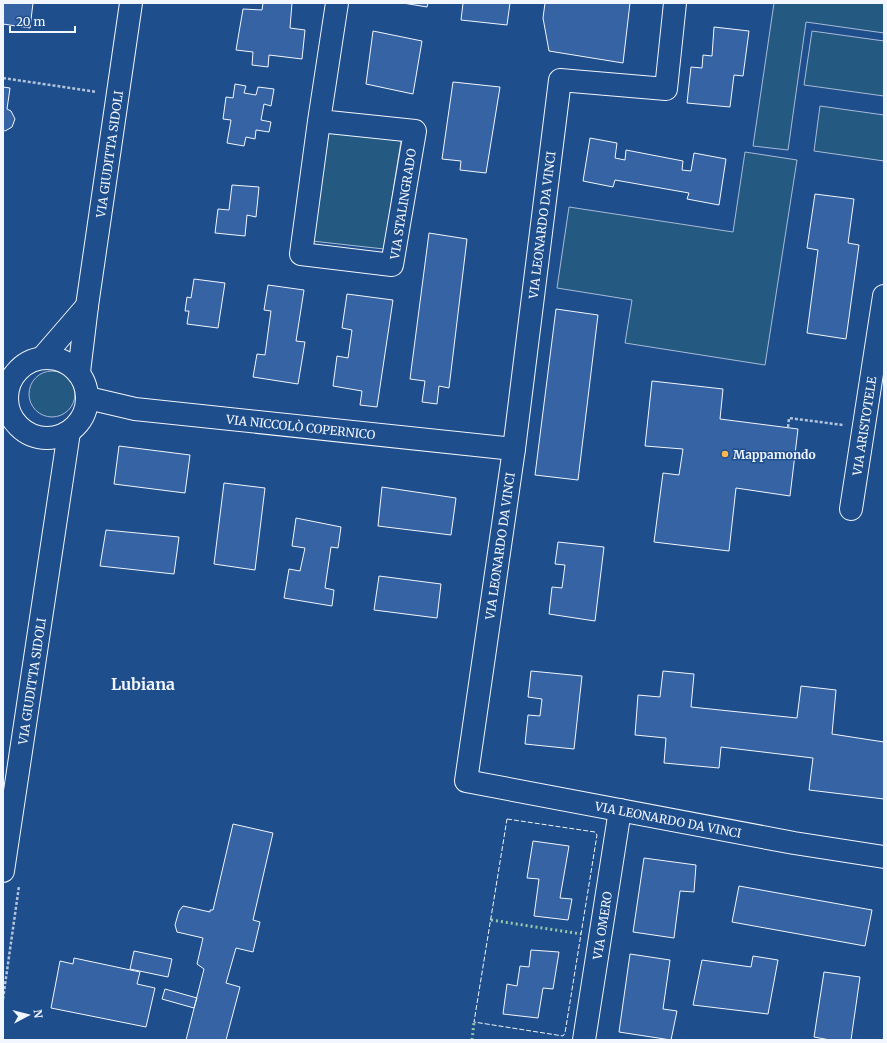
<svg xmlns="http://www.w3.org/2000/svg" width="887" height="1043" viewBox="0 0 887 1043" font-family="Merriweather,serif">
<rect width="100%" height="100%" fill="#1f4e8c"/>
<!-- green -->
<path fill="#245a82" stroke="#a8bbd7" d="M774 3H884V33L806 22 788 150 753 146Z
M812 31 884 41V96L804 85Z
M820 106 884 115V161L814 151Z
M329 131 401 141 384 249 312 241Z
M745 152 797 160 765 365 625 343 632 300 557 288 569 207 733 232Z
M29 394a23 23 0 1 1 46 0a23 23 0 1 1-46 0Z"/>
<!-- building -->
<path fill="#3563a3" stroke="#f2f6ff" d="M3 3H33L30 28 3 24Z
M263 3H292L290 28 305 30 302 59 269 55 268 67 252 65 253 52 236 50 243 9 262 10Z
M403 3H428L427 7Z
M463 3H510L507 25 461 20Z
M545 3H630L623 63 549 51 543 18Z
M714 27 749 31 743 76 734 75 730 107 687 103 691 67 702 68 703 55 712 56Z
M373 31 422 41 413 94 366 84Z
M453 82 500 87 486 173 460 170 461 161 442 159Z
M235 84 246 86 244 93 256 95 258 87 274 89 271 106 264 104 261 120 271 122 269 132 256 130 255 139 246 137 244 146 227 143 231 120 223 119 226 97 233 98Z
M3 87 10 88 7 109 11 111 15 119 12 127 5 131 3 130Z
M590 138 617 143 615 158 625 160 626 150 683 161 682 170 691 171 694 153 726 159 719 205 687 199 689 193 615 180 613 187 583 181Z
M232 185 259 187 256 217 247 215 245 236 215 233 218 209 229 210Z
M815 194 854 199 848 243 859 245 846 339 807 333 818 250 807 248Z
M429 233 467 239 449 388 439 386 437 404 422 402 425 381 410 379Z
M194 279 225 283 218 328 187 324 189 311H185L187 297 191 298Z
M268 285 304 290 296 341 305 342 298 384 253 377 257 354 265 355 271 311 264 310Z
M347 294 393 300 377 407 360 405 362 391 333 386 337 356 348 358 352 330 342 328Z
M556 309 598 315 578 480 535 475Z
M652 381 723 389 720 419 798 429 790 496 736 488 729 551 654 542 663 473 679 475 683 449 645 446Z
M119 446 190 455 185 493 114 484Z
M224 483 265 488 255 570 214 564Z
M382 487 456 498 451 535 378 526Z
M296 518 341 527 338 548 331 547 325 588 334 590 332 606 284 598 289 569 300 571 305 548 292 546Z
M106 530 179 537 174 574 100 566Z
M558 542 604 547 595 621 549 614 552 587 562 588 565 565 555 564Z
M379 576 441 584 437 618 374 610Z
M531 671 582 676 574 749 525 744 528 715 540 716 542 699 528 697Z
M663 671 694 674 691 707 797 718 801 686 836 690 832 734 884 742V799L809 790 813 758 721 747 719 768 664 763 666 738 635 735 638 695 660 697Z
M233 824 273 833 253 920 260 922 253 952 236 948 226 983 240 987 226 1040H186L204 969 197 964 203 938 177 932 175 925 179 911 183 906 210 912V910H213Z
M533 841 569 846 560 898 572 899 568 920 534 916 539 879 527 878Z
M644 858 696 865 694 892 680 891 674 938 633 932Z
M739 886 872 910 865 946 732 922Z
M531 950 559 952 553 989 543 988 538 1018 503 1014 507 984 517 986 520 966 529 967Z
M134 951 172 959 168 977 130 969Z
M630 954 670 960 663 1009 677 1011 671 1040 619 1032Z
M753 956 778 960 768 1014 693 1005 702 960 751 967Z
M74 958 140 972 137 984 155 988 146 1027 51 1008 60 961 73 964Z
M824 972 860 977 851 1040H830L814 1037Z
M165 989 197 998 194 1008 162 999Z"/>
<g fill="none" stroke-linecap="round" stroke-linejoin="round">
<!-- minor casing -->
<g stroke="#f2f6ff" stroke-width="24">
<g id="minor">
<path id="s1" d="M675 3 666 89 560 80 514 449 466 781 794 843 884 857"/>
<path d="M319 121 415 131 392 265 301 254 319 121 337 3"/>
<circle cx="47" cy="398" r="40"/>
<path d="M42 358 87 306"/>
<path id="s2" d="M79 372 87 306 131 3"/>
<path id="s3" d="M88 398 135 409 514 449"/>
<path id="s4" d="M851 509 884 296"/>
<path id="s5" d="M3 871 69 432"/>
<path id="s6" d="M584 1040 620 810"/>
</g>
</g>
<!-- path -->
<path stroke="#b3c4dc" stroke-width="2.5" stroke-dasharray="3 2" stroke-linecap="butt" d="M3 78 97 92
M788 427 789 418 843 425
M3 999 19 886"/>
<!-- minor -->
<use href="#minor" stroke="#1f4e8c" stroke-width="22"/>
<!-- hedge -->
<path stroke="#97c8a6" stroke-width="3" stroke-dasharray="2 3" stroke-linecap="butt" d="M491 920 581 934
M472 1040 474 1022"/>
<!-- fence -->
<path stroke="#f2f6ff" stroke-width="1" stroke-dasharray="5 2" stroke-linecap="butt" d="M507 819 595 832 597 835 565 1033 563 1036 474 1022Z"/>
</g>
<!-- markers -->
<circle fill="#ffb74d" stroke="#1f4e8c" stroke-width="1.5" cx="725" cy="454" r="4"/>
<g text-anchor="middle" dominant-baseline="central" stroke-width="3" stroke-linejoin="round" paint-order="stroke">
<!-- street labels -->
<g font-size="12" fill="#f2f6ff" stroke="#1f4e8c">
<text stroke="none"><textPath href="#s2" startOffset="220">VIA GIUDITTA SIDOLI</textPath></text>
<text transform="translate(403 204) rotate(-81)">VIA STALINGRADO</text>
<text transform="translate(542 225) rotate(-83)">VIA LEONARDO DA VINCI</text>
<text stroke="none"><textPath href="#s4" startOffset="84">VIA ARISTOTELE</textPath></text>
<text stroke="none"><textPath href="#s3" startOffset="215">VIA NICCOLÒ COPERNICO</textPath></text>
<text transform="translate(500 546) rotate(-82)">VIA LEONARDO DA VINCI</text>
<text stroke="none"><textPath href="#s5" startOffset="192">VIA GIUDITTA SIDOLI</textPath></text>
<text stroke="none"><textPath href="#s1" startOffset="1106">VIA LEONARDO DA VINCI</textPath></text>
<text stroke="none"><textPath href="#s6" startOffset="116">VIA OMERO</textPath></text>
</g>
<!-- poi labels -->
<g font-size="12" font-weight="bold" fill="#f2f6ff" stroke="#1f4e8c" text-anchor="start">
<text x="733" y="454">Mappamondo</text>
</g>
<!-- district labels -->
<g font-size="16" font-weight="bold" fill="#f2f6ff" stroke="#1f4e8c">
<text x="143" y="684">Lubiana</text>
</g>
</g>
<!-- border -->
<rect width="887" height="1043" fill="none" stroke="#f2f6ff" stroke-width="8"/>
<!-- north arrow -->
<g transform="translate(28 1015) rotate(83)" stroke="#1f4e8c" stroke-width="3" paint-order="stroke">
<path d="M0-3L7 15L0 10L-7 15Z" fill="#f2f6ff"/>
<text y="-6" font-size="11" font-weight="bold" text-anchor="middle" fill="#f2f6ff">N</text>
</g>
<!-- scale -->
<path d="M10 26v6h65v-6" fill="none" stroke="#f2f6ff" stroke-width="2"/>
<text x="16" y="26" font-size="12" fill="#f2f6ff" stroke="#1f4e8c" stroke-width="3" paint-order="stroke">20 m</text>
</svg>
